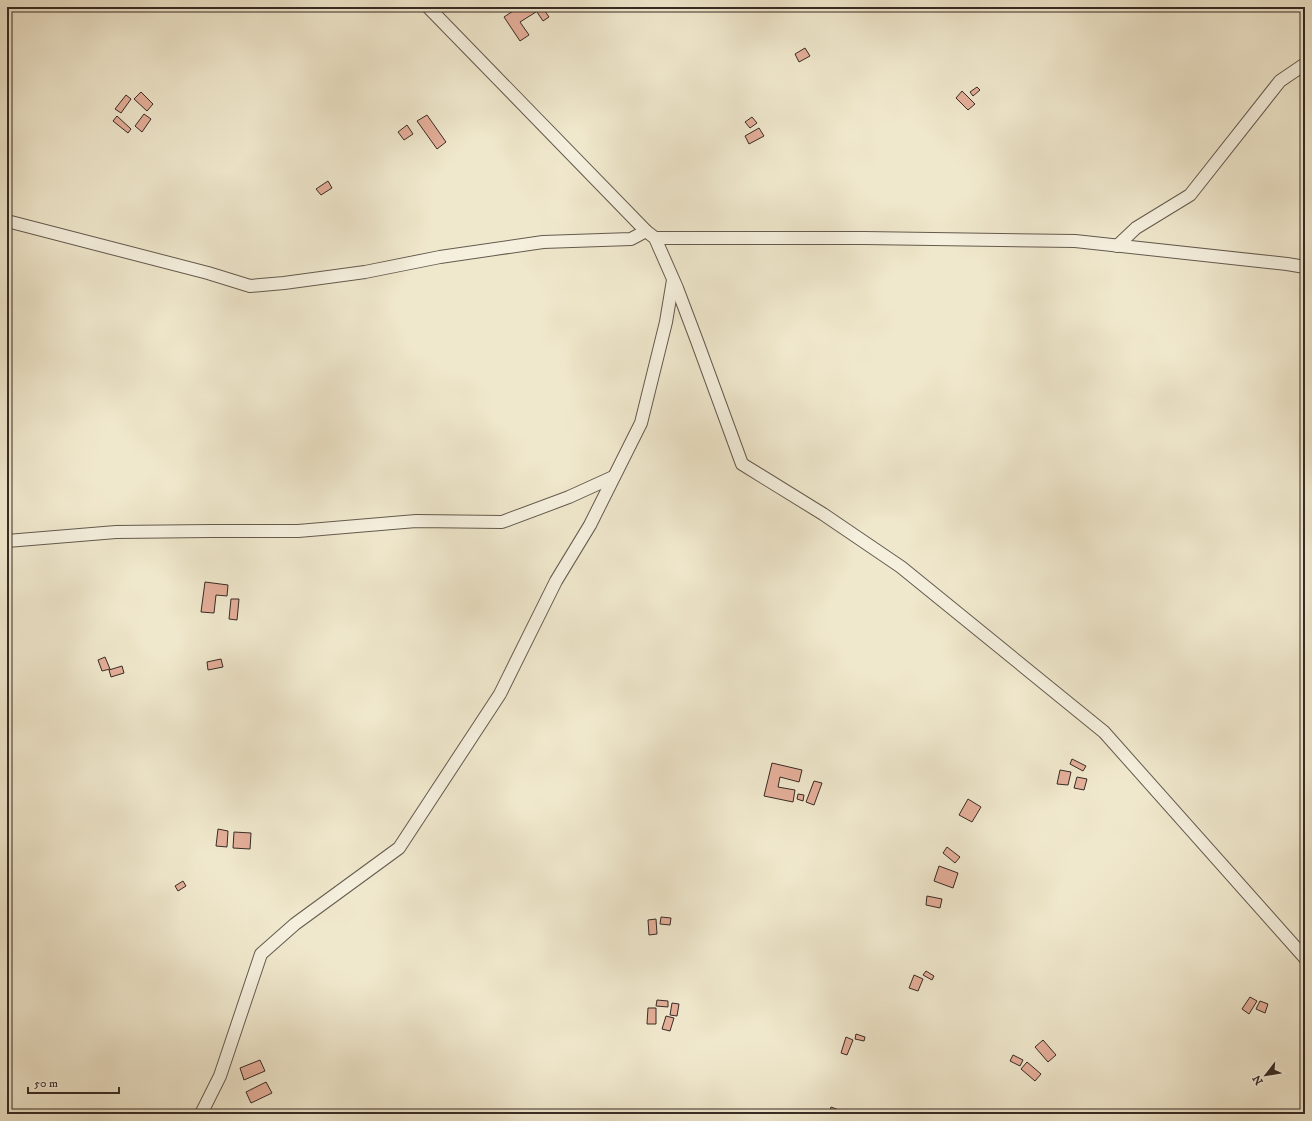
<svg xmlns="http://www.w3.org/2000/svg" width="1312" height="1121" font-family="'IM FELL DW Pica',serif">
<style>
.building{fill:#e5af9a;stroke:#362a24}
.lines{fill:none;stroke-linecap:round;stroke-linejoin:round}
.minor-casing{stroke:#645a4e;stroke-width:14}
.minor{stroke:#f5f0de;stroke-width:12}
</style>
<rect width="100%" height="100%" fill="#f0e8cd"/>
<filter id="stains"><feTurbulence type="fractalNoise" baseFrequency=".005" numOctaves="4"/><feColorMatrix values="0 0 0 0 .2 0 0 0 0 .09 0 0 0 0 .02 0 0 0 .5 -.17"/></filter>
<radialGradient id="worn" r=".72"><stop offset=".6" stop-color="#630" stop-opacity="0"/><stop offset="1" stop-color="#630" stop-opacity=".3"/></radialGradient>
<g class="building">
<polygon points="519,7 533,7 536,12 520,22 529,35 520,41 504,17"/>
<polygon points="543,8 549,17 543,21 537,12"/>
<polygon points="805,48 810,56 799,62 795,54"/>
<polygon points="977,87 980,90 973,96 970,92"/>
<polygon points="962,91 975,104 968,110 956,98"/>
<polygon points="141,92 153,104 147,111 134,99"/>
<polygon points="126,95 131,99 121,113 115,109"/>
<polygon points="144,114 151,119 142,132 135,126"/>
<polygon points="427,115 446,142 437,149 417,121"/>
<polygon points="117,116 131,129 128,133 113,121"/>
<polygon points="752,117 757,123 750,128 745,122"/>
<polygon points="407,125 413,134 404,140 398,132"/>
<polygon points="759,128 764,136 749,144 745,136"/>
<polygon points="328,181 332,188 321,195 316,189"/>
<polygon points="205,582 228,585 227,596 216,595 214,613 201,612"/>
<polygon points="7,586 10,586 11,598 7,598"/>
<polygon points="231,599 239,599 237,620 229,619"/>
<polygon points="105,657 110,669 102,671 98,660"/>
<polygon points="221,659 223,667 208,670 207,662"/>
<polygon points="122,666 124,673 111,677 109,670"/>
<polygon points="1072,759 1086,766 1083,771 1070,764"/>
<polygon points="772,763 802,770 799,782 780,777 778,787 795,790 793,802 764,796"/>
<polygon points="1060,770 1071,772 1068,785 1057,784"/>
<polygon points="1077,777 1087,779 1084,790 1074,788"/>
<polygon points="814,781 822,783 814,805 806,802"/>
<polygon points="798,794 804,795 803,801 797,799"/>
<polygon points="968,799 981,807 972,822 959,815"/>
<polygon points="218,829 228,831 227,847 216,846"/>
<polygon points="234,832 251,833 250,849 233,848"/>
<polygon points="947,847 960,857 955,863 943,853"/>
<polygon points="939,866 958,873 953,888 934,881"/>
<polygon points="183,881 186,886 178,891 175,886"/>
<polygon points="927,896 942,899 940,908 926,905"/>
<polygon points="661,917 671,918 670,925 660,924"/>
<polygon points="656,919 657,934 649,935 648,920"/>
<polygon points="926,971 934,976 932,980 923,975"/>
<polygon points="914,975 923,979 918,991 909,988"/>
<polygon points="1250,997 1257,1001 1249,1014 1242,1009"/>
<polygon points="657,1000 668,1001 668,1007 656,1006"/>
<polygon points="1260,1001 1268,1004 1265,1013 1256,1009"/>
<polygon points="672,1003 679,1004 677,1016 670,1015"/>
<polygon points="648,1008 656,1008 656,1024 647,1024"/>
<polygon points="666,1016 674,1018 670,1031 662,1029"/>
<polygon points="856,1034 865,1037 864,1041 855,1039"/>
<polygon points="846,1037 853,1040 847,1055 841,1053"/>
<polygon points="1043,1040 1056,1055 1048,1062 1035,1047"/>
<polygon points="1013,1055 1023,1060 1020,1066 1010,1061"/>
<polygon points="260,1060 265,1071 244,1080 240,1068"/>
<polygon points="1027,1062 1041,1074 1035,1081 1021,1069"/>
<polygon points="266,1082 272,1093 251,1103 246,1092"/>
<polygon points="831,1107 839,1110 837,1114 829,1114"/>
</g>
<g class="lines">
<g class="minor-casing">
<g id="minor">
<polyline points="428,7 646,231 655,238 864,238 1075,241 1287,264 1305,267"/>
<polyline points="7,221 208,273 250,286 284,283 365,272 440,257 543,242 631,239 646,231"/>
<polyline points="655,238 677,288 697,341 742,464 823,514 901,567 1104,732 1305,958"/>
<polyline points="1117,246 1136,228 1190,195 1280,81 1305,64"/>
<polyline points="7,541 116,532 211,531 298,531 416,521 502,522 569,497 613,477"/>
<polyline points="201,1114 220,1076 261,954 295,924 399,848 500,694 556,581 590,525 641,423 666,322 673,280"/>
</g>
</g>
<use href="#minor" class="minor"/>
</g>
<rect width="1312" height="1121" fill="none" stroke="#f0e8cd" stroke-width="24"/>
<rect x="8" y="8" width="1296" height="1105" fill="none" stroke="#362a24" stroke-width="2"/>
<rect x="12" y="12" width="1288" height="1097" fill="none" stroke="#362a24"/>
<g transform="translate(1266 1075) rotate(239)" stroke="#f5f0de" stroke-width="3" paint-order="stroke">
<path d="M0-3L7 15L0 10L-7 15Z" fill="#362a24"/>
<text y="-6" font-size="11" font-weight="bold" text-anchor="middle" fill="#362a24">N</text>
</g>
<path d="M28 1087v6h91v-6" fill="none" stroke="#362a24" stroke-width="2"/>
<text x="34" y="1087" font-size="12" fill="#362a24" stroke="#f5f0de" stroke-width="3" paint-order="stroke">50 m</text>
<rect width="100%" height="100%" filter="url(#stains)"/>
<rect width="100%" height="100%" fill="url(#worn)"/>
</svg>
